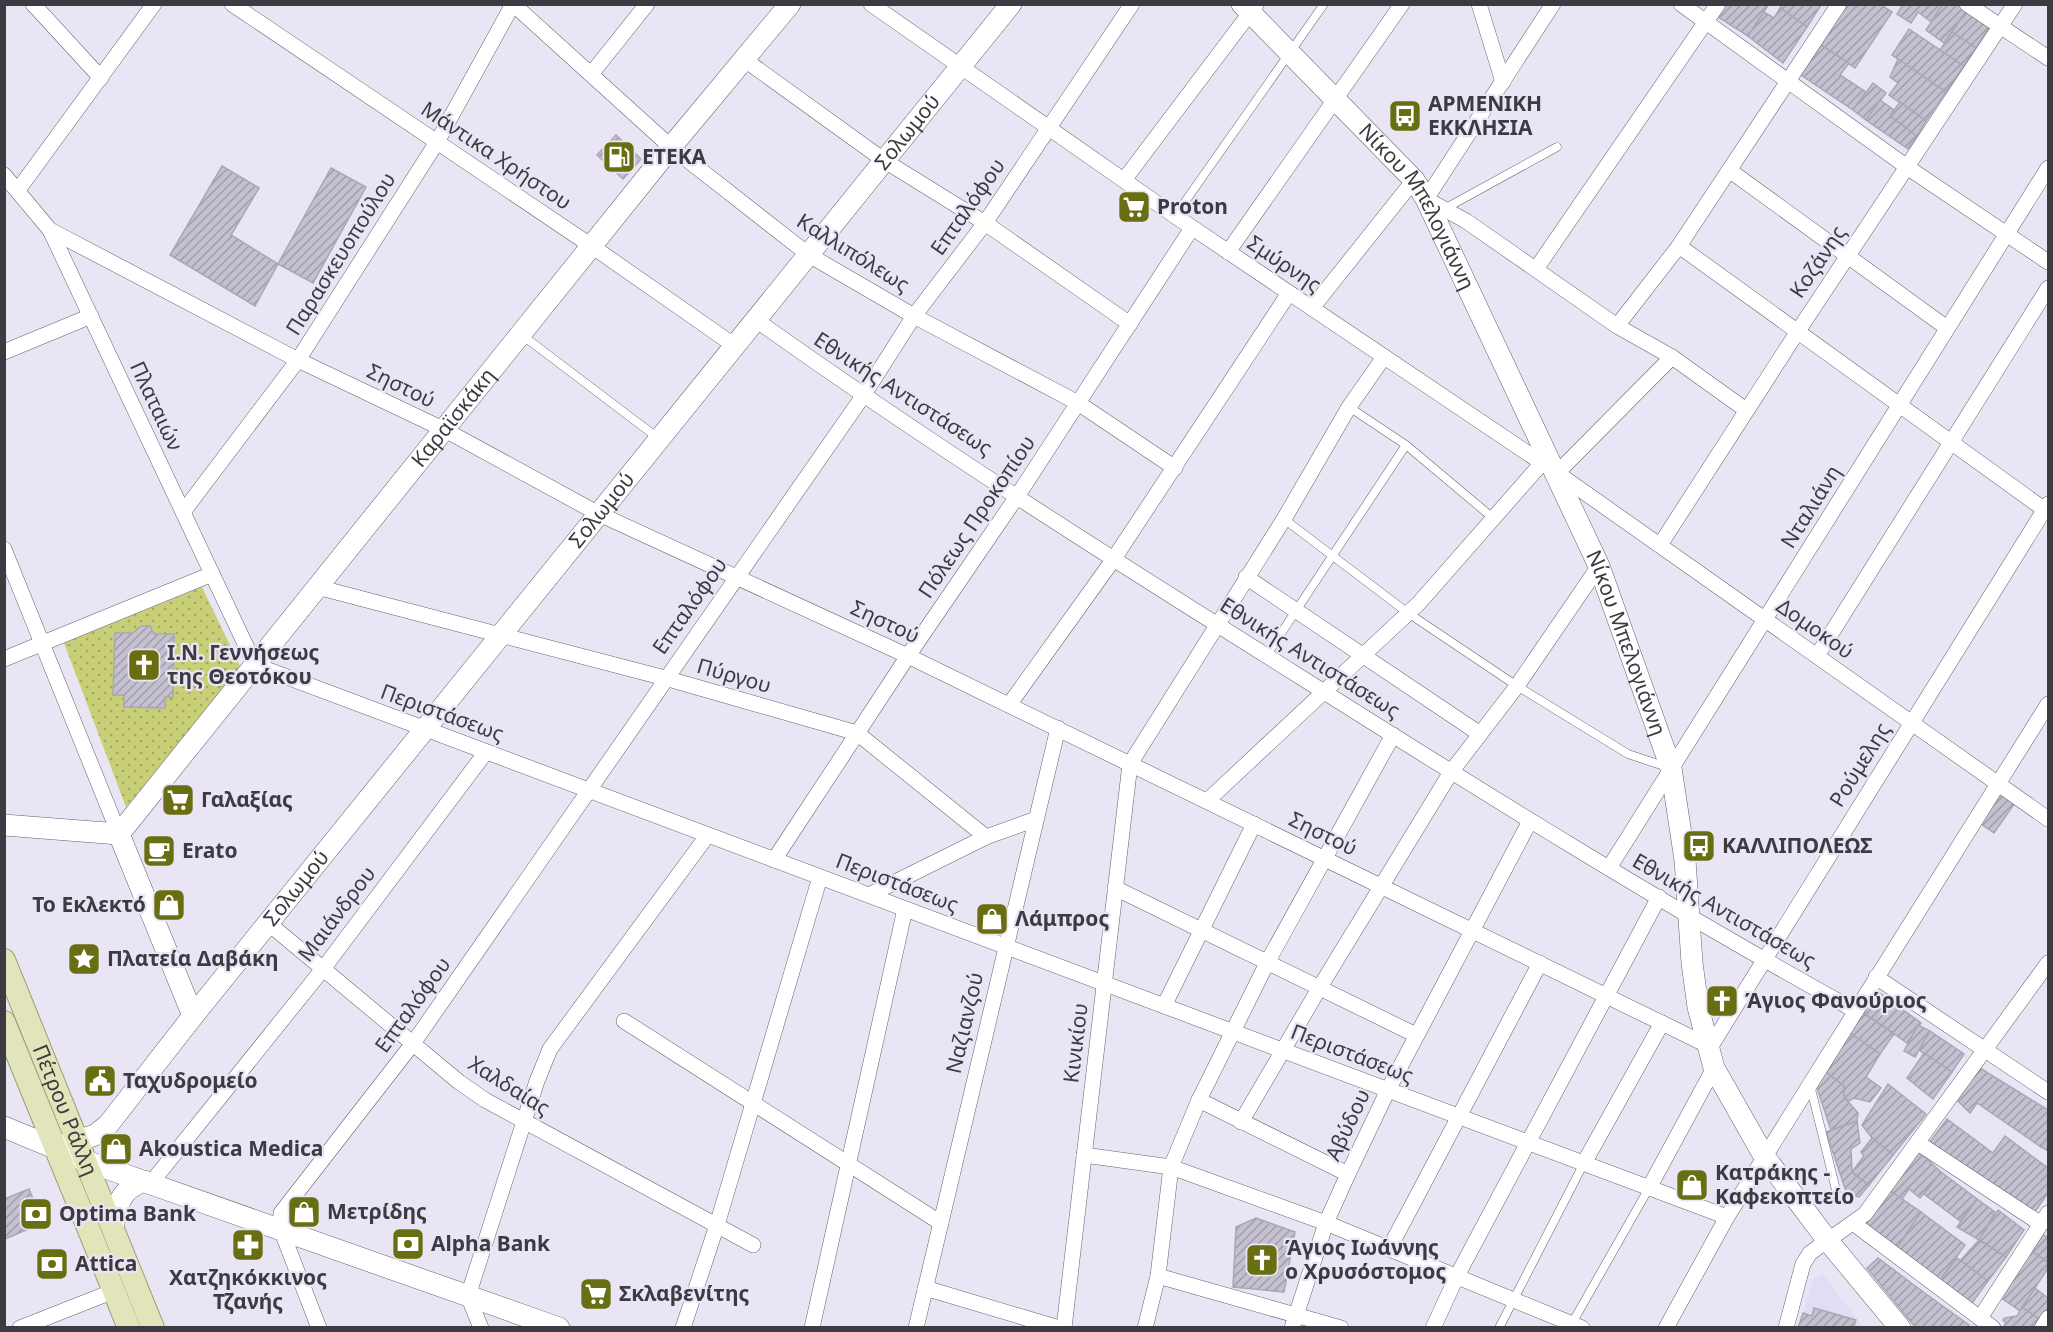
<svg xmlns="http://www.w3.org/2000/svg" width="2053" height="1332" font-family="'Noto Sans',sans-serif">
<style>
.built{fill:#e2dcf4}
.park{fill:url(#park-dots)}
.building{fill:url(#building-hatch);stroke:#aaa6b6;stroke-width:1.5}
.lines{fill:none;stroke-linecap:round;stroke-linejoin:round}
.lane-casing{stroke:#656270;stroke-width:9}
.street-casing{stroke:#656270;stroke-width:16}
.secondary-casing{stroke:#656270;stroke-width:22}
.primary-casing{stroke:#9b9e72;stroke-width:24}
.lane{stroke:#fff;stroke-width:8}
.street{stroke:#fff;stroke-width:15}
.secondary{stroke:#fff;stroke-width:21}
.primary{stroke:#e2e5ba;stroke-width:22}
.labels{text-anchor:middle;stroke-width:4.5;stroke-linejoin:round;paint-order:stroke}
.poi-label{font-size:21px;font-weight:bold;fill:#3d3b42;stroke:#e9e5f5;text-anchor:start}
.street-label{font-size:21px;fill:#3d3b42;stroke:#e9e5f5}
</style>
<defs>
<pattern id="park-dots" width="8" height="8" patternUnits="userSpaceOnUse" patternTransform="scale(1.5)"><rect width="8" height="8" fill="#c8cf76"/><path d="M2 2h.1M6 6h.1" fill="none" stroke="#a4a962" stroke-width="1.8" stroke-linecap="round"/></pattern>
<pattern id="building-hatch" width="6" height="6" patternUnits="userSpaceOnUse" patternTransform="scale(1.5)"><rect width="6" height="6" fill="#c4c0d0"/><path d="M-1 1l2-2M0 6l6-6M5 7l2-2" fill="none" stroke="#a09daa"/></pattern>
</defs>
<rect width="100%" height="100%" fill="#e9e5f5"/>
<polygon class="built" points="1822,1273 1863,1327 1798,1328 1813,1279"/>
<polygon class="park" points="202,587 241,668 126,807 64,643"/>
<g class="building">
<polygon points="1726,4 1769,4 1748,36 1718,17"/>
<polygon points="1783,4 1821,4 1821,5 1807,27 1780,8"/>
<polygon points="1847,4 1880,4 1892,12 1855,68 1821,45"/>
<polygon points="1903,4 1943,4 1931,22 1918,12 1911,23 1897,14"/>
<polygon points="1943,4 1957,4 1966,11 1944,43 1926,30"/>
<polygon points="1780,8 1807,27 1783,63 1748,36 1764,12 1774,18"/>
<polygon points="1966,11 1990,27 1976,48 1952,32"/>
<polygon points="1909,29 1964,66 1946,92 1892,55"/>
<polygon points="1952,32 1976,48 1964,66 1940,50"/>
<polygon points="1821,45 1849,63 1840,75 1866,92 1853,110 1801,75"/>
<polygon points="1898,59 1946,92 1926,121 1889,95 1898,83 1890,77"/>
<polygon points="1873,83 1886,93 1866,120 1853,110"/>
<polygon points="1880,100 1894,110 1890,116 1917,136 1908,149 1866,120"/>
<polygon points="1900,102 1926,121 1917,136 1890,116"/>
<polygon points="616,135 641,159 623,179 597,155"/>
<polygon points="222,166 259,188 231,235 278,264 255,306 170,255"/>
<polygon points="331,168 366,187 313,283 278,264"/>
<polygon points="141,626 150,626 154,634 174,634 173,697 165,697 165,708 124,707 124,695 113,695 115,633 133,633"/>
<polygon points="2000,788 2017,800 1994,833 1977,821"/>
<polygon points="1873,988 1921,1023 1907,1043 1860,1010"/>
<polygon points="1862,1012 1894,1034 1880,1054 1850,1033"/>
<polygon points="1918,1025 1930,1031 1915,1057 1904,1051"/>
<polygon points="1930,1031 1964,1054 1952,1072 1919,1050"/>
<polygon points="1850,1033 1880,1054 1866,1077 1881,1088 1870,1102 1854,1098 1849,1101 1844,1097 1844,1086 1826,1072"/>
<polygon points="1924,1053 1952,1072 1933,1099 1907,1078"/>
<polygon points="1975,1065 2048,1110 2048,1136 2041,1147 1977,1103 1970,1113 1953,1096"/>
<polygon points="1826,1072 1844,1086 1844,1097 1858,1113 1857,1121 1831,1130 1816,1085"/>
<polygon points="1888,1084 1926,1114 1893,1155 1872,1138 1862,1125"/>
<polygon points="1947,1119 1993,1153 2005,1136 2048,1168 2048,1193 2032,1216 1929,1143"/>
<polygon points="1857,1121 1860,1143 1851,1149 1852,1172 1869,1185 1859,1197 1847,1194 1826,1132"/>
<polygon points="2048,1136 2048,1151 2041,1147"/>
<polygon points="1872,1138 1893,1155 1869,1185 1852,1172 1864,1156 1861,1152"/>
<polygon points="1916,1149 1941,1172 1920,1198 1909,1189 1902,1199 1889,1190"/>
<polygon points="1941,1172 1977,1199 1960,1221 1924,1194"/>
<polygon points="29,1189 43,1223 5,1239 4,1199"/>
<polygon points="1889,1190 1921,1212 1894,1253 1861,1232"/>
<polygon points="1977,1199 1995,1212 1979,1240 1957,1227"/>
<polygon points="1998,1210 2024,1230 2006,1257 1979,1240"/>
<polygon points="1921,1212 1965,1245 1938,1283 1895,1251"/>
<polygon points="1256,1218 1295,1232 1284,1292 1233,1287 1236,1227"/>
<polygon points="2041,1233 2048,1238 2048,1262 2031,1251"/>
<polygon points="1979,1240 2006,1257 1988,1281 1960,1261"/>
<polygon points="2031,1251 2048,1262 2048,1268 2020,1311 2000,1297"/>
<polygon points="62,1253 67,1265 43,1276 38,1264"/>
<polygon points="1878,1258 1922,1291 1902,1311 1867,1268"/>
<polygon points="1957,1258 1988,1281 1970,1306 1938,1283"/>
<polygon points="2035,1288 2048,1298 2048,1307 2040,1320 2022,1307"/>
<polygon points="1922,1291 1969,1325 1968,1328 1916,1328 1902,1311"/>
<polygon points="2022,1307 2040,1320 2034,1328 2003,1328 2006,1323 2003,1320 2005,1318 2017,1316"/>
<polygon points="1814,1308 1856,1320 1853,1328 1798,1328 1803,1313 1812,1316"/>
</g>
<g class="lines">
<g class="lane-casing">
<g id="lane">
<polyline points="1446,208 1557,147"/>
<polyline points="1175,216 1324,4"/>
<polyline points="522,335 658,438"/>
<polyline points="1349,407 1406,445 1493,518"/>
<polyline points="1284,519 1408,613 1517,686 1628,754 1667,767"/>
<polyline points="1266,656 1406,445"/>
<polyline points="1810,1085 1838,1198"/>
<polyline points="1571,1325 1649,1188"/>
<polyline points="1499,1328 1584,1163"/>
</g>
</g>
<g class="street-casing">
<g id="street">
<polyline points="33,4 101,78"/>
<polyline points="232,4 593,247 735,346"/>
<polyline points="513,4 671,147 809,255 914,316 1078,403 1175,468"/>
<polyline points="871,4 1175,216 1557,473 2048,819"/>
<polyline points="1479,4 1503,82"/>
<polyline points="1553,4 1426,199 1466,221 1617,326 1672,357 1746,410"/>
<polyline points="1681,4 1907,167 2048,262"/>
<polyline points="1967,4 2048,58"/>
<polyline points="745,60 885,161 985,223 1130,324"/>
<polyline points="592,73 647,4"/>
<polyline points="1729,170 1947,328"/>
<polyline points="4,175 50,230 255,665 1727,1217"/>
<polyline points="1124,180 1256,5"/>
<polyline points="18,190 154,4"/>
<polyline points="50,230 298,360 445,430 599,514 908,656 1707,1045"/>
<polyline points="1679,246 2045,510"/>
<polyline points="1228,252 1402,4"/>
<polyline points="1536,269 1718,4"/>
<polyline points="1312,308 1414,180"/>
<path d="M756,320c177,126 361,242 546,358 182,115 365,229 554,333"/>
<polyline points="1617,326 1679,246 1839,4"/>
<polyline points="4,352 91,316"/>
<polyline points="1557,473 1672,357"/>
<polyline points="183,512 298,360 437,142 513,4"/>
<polyline points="1660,545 1798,331 2015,4"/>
<polyline points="4,549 119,834"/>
<polyline points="1246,577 1480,734"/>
<polyline points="317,587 665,678 857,733 986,837"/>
<polyline points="1817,656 2048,288"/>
<polyline points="4,659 212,574"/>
<polyline points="1009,705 1113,560 1289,293"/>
<polyline points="1207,801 1419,603 1542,463"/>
<polyline points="774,860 908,656 1018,495 1192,228"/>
<polyline points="1609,868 2048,168"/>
<polyline points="1115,888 1416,1035"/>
<polyline points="869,895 986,837 1036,819"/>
<polyline points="268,923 459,1082 485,1100 753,1245"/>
<polyline points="1876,977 2048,1092"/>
<polyline points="1164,1006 1254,824"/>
<polyline points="624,1021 941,1223"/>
<polyline points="1709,1049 2048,504"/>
<polyline points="1199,1100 1348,1174"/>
<polyline points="1241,1122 1320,987 1451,772 1517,686 1599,566"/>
<polyline points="1918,1143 2041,1224"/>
<polyline points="1084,1155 1171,1167 1326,1223 1582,1328"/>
<polyline points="1584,1163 1662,1023"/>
<polyline points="151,1183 323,969 486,752"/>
<polyline points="1649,1188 1714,1068"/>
<polyline points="1853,1223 1993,1328"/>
<polyline points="1389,1249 1540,963"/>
<polyline points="1158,1276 1341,1328"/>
<polyline points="925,1288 1059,1328"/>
<polyline points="1980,1318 2048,1213"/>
<polyline points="20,1328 114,1291"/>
<polyline points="319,1328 280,1227 281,1213 414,1042 863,396 914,316 985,223 1132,4"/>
<polyline points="481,1328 468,1296 537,1081 550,1049 707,836"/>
<polyline points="683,1328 717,1225 820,877"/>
<polyline points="812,1328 905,909"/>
<polyline points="916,1328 1058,728"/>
<polyline points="1064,1328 1130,764 1284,519 1349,407 1384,357"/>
<polyline points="1145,1328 1158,1276 1171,1167 1199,1100 1268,961 1393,735"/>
<polyline points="1292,1328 1326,1223 1348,1174 1388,1090 1530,821"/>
<polyline points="1433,1328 1457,1276 1659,897"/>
<polyline points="1666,1328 1727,1217 2048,704"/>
<polyline points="1786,1328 1803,1264 1810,1253 1865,1214 2048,963"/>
<polyline points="2042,1328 2048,1318"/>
</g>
</g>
<g class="secondary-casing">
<g id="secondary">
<path id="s1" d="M1242,4l172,176 12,19 173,367 72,202 14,92 7,103 6,44 16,61 50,88 64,85 72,87"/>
<polyline points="4,825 119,834"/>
<path id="s2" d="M119,834l552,-687 119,-143"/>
<polyline points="119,834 193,1016"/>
<polyline points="4,1127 86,1161 559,1328"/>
<path id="s3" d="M62,1146l33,-11 13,-10 85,-109 818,-1012"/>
<path d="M113,1229c4,-24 7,-40 31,-48"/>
</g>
</g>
<g class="primary-casing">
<g id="primary">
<path id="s4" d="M4,960l149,368"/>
<polyline points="4,1022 129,1328"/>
</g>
</g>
<use href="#lane" class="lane"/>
<use href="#street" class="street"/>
<use href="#secondary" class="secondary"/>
<use href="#primary" class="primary"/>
</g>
<defs>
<g id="bus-square" transform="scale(1.725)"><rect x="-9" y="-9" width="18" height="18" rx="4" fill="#6a6e12" stroke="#e9e5f5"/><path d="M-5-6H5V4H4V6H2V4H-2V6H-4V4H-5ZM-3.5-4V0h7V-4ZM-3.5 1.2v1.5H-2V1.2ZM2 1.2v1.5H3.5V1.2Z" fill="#fff"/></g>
<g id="fuel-square" transform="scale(1.725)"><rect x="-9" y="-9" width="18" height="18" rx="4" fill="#6a6e12" stroke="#e9e5f5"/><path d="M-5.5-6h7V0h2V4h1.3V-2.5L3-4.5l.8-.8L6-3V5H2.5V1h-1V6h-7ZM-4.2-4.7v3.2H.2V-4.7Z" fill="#fff"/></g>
<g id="supermarket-square" transform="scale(1.725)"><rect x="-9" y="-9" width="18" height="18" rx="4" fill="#6a6e12" stroke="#e9e5f5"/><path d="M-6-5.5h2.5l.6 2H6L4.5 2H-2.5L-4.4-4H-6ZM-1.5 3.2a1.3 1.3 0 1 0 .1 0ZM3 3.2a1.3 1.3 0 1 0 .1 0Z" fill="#fff"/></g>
<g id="church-square" transform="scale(1.725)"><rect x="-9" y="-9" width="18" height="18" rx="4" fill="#6a6e12" stroke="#e9e5f5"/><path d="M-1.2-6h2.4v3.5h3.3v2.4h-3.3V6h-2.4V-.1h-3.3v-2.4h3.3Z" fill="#fff"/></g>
<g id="cafe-square" transform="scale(1.725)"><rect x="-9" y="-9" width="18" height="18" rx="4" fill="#6a6e12" stroke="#e9e5f5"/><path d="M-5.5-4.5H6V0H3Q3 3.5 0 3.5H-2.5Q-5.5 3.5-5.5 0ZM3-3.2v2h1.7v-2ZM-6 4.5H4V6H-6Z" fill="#fff"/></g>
<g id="shop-square" transform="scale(1.725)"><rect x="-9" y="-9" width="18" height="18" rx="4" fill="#6a6e12" stroke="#e9e5f5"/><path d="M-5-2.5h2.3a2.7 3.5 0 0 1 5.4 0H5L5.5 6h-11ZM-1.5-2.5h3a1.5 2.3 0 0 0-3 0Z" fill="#fff"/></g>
<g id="sight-square" transform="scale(1.725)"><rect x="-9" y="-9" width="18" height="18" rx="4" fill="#6a6e12" stroke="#e9e5f5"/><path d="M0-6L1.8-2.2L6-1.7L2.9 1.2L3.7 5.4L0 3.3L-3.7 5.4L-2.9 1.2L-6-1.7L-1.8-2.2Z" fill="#fff"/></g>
<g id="civic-square" transform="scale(1.725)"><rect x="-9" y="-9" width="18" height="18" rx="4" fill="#6a6e12" stroke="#e9e5f5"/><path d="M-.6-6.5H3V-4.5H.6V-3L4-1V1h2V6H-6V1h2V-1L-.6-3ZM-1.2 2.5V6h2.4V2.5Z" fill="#fff"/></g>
<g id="bank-square" transform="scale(1.725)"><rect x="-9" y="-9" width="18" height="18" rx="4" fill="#6a6e12" stroke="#e9e5f5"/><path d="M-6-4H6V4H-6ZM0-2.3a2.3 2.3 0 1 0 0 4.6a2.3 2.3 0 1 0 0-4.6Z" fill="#fff"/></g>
<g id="pharmacy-square" transform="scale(1.725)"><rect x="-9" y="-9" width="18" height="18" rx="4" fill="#6a6e12" stroke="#e9e5f5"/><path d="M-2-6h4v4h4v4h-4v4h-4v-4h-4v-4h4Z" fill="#fff"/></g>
</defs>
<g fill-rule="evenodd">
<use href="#bus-square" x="1405" y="116"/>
<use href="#fuel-square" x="619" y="157"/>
<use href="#supermarket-square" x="1134" y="207"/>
<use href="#church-square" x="144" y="665"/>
<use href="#supermarket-square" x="178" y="800"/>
<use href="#bus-square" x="1699" y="846"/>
<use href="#cafe-square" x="159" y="851"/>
<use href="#shop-square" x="169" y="905"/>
<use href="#shop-square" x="992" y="919"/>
<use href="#sight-square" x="84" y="959"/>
<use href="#church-square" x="1722" y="1001"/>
<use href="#civic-square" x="100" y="1081"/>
<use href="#shop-square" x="116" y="1149"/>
<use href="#shop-square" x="1692" y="1185"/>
<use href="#shop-square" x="304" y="1212"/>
<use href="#bank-square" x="36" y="1214"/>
<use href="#bank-square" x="408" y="1244"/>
<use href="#pharmacy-square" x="248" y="1245"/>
<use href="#church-square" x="1262" y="1260"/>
<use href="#bank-square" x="52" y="1264"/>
<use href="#supermarket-square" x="596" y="1294"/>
</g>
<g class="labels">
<g class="poi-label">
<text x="1428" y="111">ΑΡΜΕΝΙΚΗ<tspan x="1428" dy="24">ΕΚΚΛΗΣΙΑ</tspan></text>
<text x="642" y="164">ΕΤΕΚΑ</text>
<text x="1157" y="214">Proton</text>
<text x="167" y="660">Ι.Ν. Γεννήσεως<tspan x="167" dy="24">της Θεοτόκου</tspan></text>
<text x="201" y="807">Γαλαξίας</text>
<text x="1722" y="853">ΚΑΛΛΙΠΟΛΕΩΣ</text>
<text x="182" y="858">Erato</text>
<text x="146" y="912" text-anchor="end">Το Εκλεκτό</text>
<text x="1015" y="926">Λάμπρος</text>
<text x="107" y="966">Πλατεία Δαβάκη</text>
<text x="1745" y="1008">Άγιος Φανούριος</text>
<text x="123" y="1088">Ταχυδρομείο</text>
<text x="139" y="1156">Akoustica Medica</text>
<text x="1715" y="1180">Κατράκης -<tspan x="1715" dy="24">Καφεκοπτείο</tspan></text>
<text x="327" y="1219">Μετρίδης</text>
<text x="59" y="1221">Optima Bank</text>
<text x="431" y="1251">Alpha Bank</text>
<text x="1285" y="1255">Άγιος Ιωάννης<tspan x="1285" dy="24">ο Χρυσόστομος</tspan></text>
<text x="75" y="1271">Attica</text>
<text x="248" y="1285" text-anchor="middle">Χατζηκόκκινος<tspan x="248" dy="24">Τζανής</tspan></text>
<text x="619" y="1301">Σκλαβενίτης</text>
</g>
<g class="street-label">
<text dy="7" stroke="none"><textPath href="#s3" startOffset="1326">Σολωμού</textPath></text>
<text transform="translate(496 156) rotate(34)" y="7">Μάντικα Χρήστου</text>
<text transform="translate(968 207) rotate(-55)" y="7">Επταλόφου</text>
<text dy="7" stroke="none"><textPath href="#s1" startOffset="270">Νίκου Μπελογιάννη</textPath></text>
<text transform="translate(853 253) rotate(32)" y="7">Καλλιπόλεως</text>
<text transform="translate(341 254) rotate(-58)" y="7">Παρασκευοπούλου</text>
<text transform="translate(1818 262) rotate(-56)" y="7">Κοζάνης</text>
<text transform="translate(1284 264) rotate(34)" y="7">Σμύρνης</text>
<text transform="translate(401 386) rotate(26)" y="7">Σηστού</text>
<text transform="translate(903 394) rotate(33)" y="7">Εθνικής Αντιστάσεως</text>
<text transform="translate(156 406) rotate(65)" y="7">Πλαταιών</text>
<text dy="7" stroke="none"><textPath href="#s2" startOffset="534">Καραϊσκάκη</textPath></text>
<text transform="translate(1811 507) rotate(-58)" y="7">Νταλιάνη</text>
<text dy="7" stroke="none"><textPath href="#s3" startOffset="840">Σολωμού</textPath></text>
<text transform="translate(977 517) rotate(-56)" y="7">Πόλεως Προκοπίου</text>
<text transform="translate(690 606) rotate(-55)" y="7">Επταλόφου</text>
<text transform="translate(885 622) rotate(25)" y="7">Σηστού</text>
<text transform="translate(1815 629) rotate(35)" y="7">Δομοκού</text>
<text dy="7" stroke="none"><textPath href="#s1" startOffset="756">Νίκου Μπελογιάννη</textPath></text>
<text transform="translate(1310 658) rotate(32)" y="7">Εθνικής Αντιστάσεως</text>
<text transform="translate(734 676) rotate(16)" y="7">Πύργου</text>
<text transform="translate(442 713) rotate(20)" y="7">Περιστάσεως</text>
<text transform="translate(1860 765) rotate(-58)" y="7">Ρούμελης</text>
<text transform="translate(1323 834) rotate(26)" y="7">Σηστού</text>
<text transform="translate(897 883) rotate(21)" y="7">Περιστάσεως</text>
<text dy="7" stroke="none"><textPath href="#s3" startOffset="354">Σολωμού</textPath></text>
<text transform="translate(1724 911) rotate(30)" y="7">Εθνικής Αντιστάσεως</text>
<text transform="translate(337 914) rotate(-53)" y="7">Μαιάνδρου</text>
<text transform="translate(413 1005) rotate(-54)" y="7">Επταλόφου</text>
<text transform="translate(965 1023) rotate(-77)" y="7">Ναζιανζού</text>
<text transform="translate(1076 1043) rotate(-83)" y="7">Κινικίου</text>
<text transform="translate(1352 1054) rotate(21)" y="7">Περιστάσεως</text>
<text transform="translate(509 1086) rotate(32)" y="7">Χαλδαίας</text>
<text dy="7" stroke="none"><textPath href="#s4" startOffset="162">Πέτρου Ράλλη</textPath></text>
<text transform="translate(1348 1125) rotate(-65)" y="7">Αβύδου</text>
</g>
</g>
<rect width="2053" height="1332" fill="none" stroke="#3d3b42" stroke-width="12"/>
</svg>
